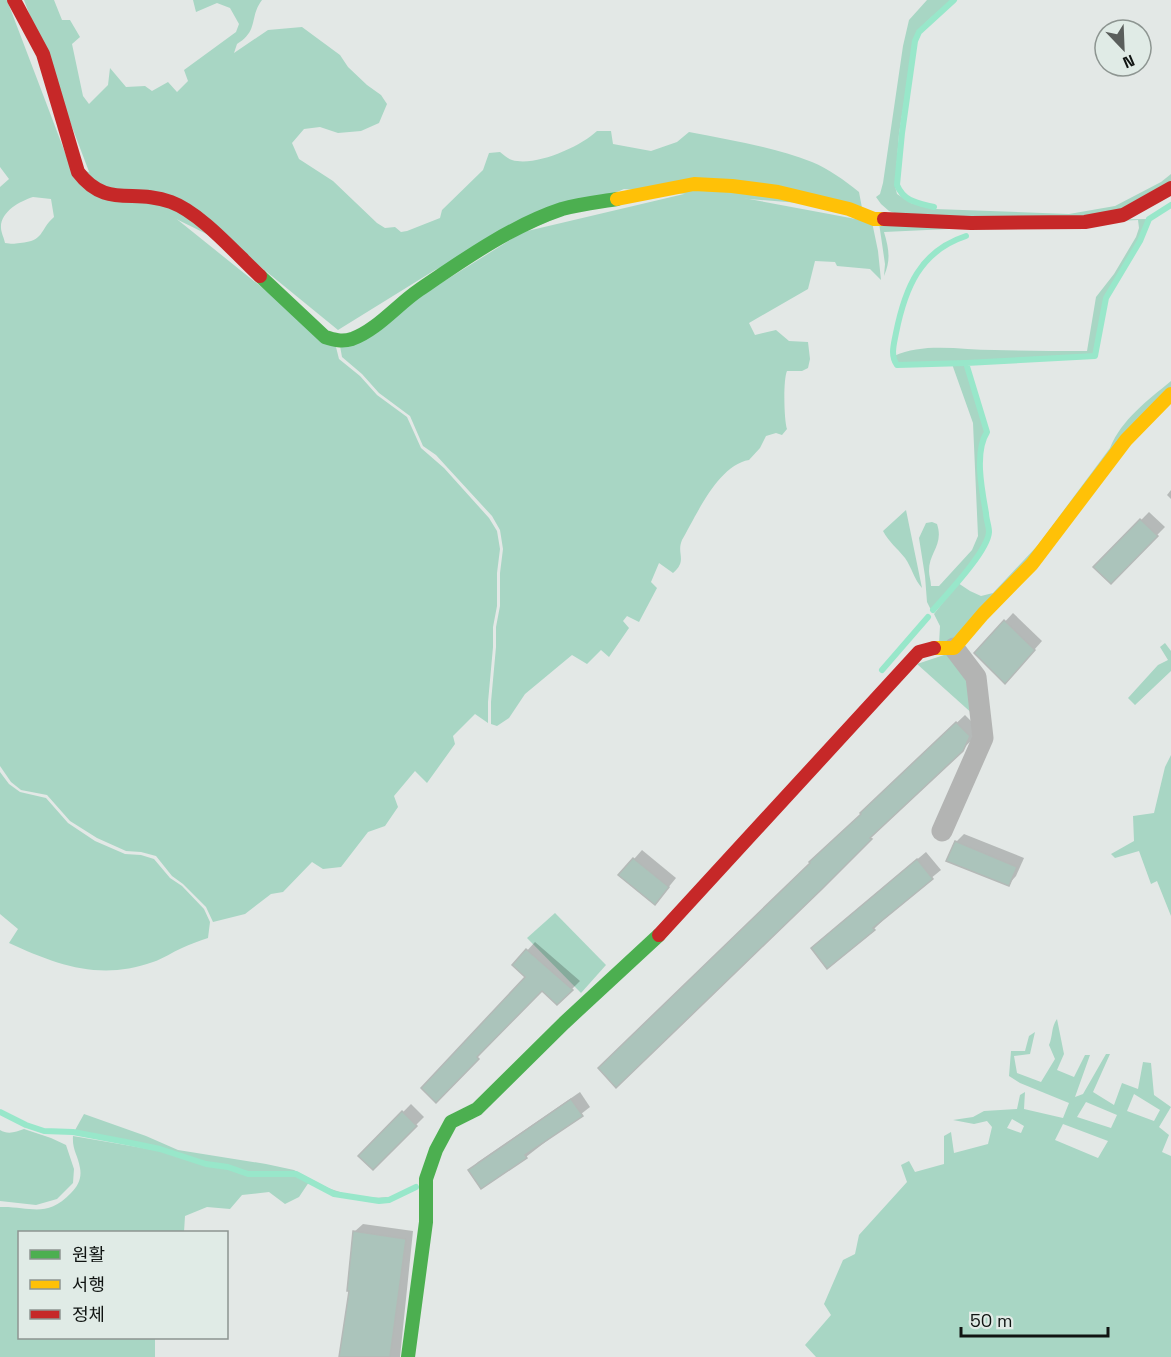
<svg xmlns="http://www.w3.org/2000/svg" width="1171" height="1357" font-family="'Space Grotesk','Noto Sans KR',sans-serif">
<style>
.green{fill:#a8d6c4;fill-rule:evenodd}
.shadow{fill:#0003}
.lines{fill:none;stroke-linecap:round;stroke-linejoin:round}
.stream{stroke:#98e7ca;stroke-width:6}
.building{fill:#abc4bb;stroke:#b4b9b7;stroke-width:1.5}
.street{stroke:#b3b4b3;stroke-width:21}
.fast{stroke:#4caf50;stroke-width:14}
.slow{stroke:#ffc107;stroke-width:14}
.jam{stroke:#c62828;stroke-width:14}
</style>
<rect width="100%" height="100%" fill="#e3e8e6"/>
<g class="green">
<path d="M0,0h7l62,163 89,41 178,143 3,12 21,17 17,19 30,22 14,31 23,20 45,50 8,13 3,18 -3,24v33l-4,21v20l-5,55v21l-13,-9 -22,22 2,8 -28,39 -12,-12 -21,25 4,11 -13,19 -17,6 -27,35 -18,2 -11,-7 -29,30 -12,2 -26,20 -32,8 -7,-15 -23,-23 -11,-8 -16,-20 -15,-4 -15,-1 -29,-13 -27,-17 -23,-26 -26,-5 -10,-8 -11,-16v-579l9,-8 -9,-12zM33,197l18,2 3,18c-15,13 -9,24 -34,26 -6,1 -9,1 -15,0 -1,-5 -4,-11 -4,-15 -1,-16 19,-27 32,-31z"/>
<path d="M24,0h30l8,20h8l10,17 -8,7 11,52 6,8 19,-19 2,-17 16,19 19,-1 7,5 16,-9 9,10 11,-11 -4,-11 52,-38 3,-8 -9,-16 -13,-5 -21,9 -3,-12h69c-13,17 -3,31 -25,44l-3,9 34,-23 34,-3 38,28 8,12 19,18 14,10 6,9 -8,19 -18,8 -23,2 -18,-6 -16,2 -12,14 7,16 34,22 44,42 8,5 10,-1 6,5 6,-1 33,-13 2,-8 41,-40 6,-17 11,-1c4,3 8,7 12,8 23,7 68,-13 85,-29h14l2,13 38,7 26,-9 12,-10c41,8 84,15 123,30 17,7 32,18 47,30l3,16 -238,-19 -189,81 -97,60 -97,-79 -150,-74z"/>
<path d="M927,0h25c-13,11 -31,23 -38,39l-15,95 -4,52 2,8 14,9 24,6 134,5 46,-8 46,-24 10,-8v10l-16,11 -33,17 -40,7h-112l-70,-4 -11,-4 -8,-7 -5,-7 4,-3 3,-11 20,-137 6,-26z"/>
<path d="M701,190l171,32 6,29 3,29 -11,-11 -33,-3 -2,-4 -20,-1 -7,28 -59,34 6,12 21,-5 13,11 19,1 2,17 -2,9 -6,3h-15c-4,9 -3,49 0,58l-5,6 -6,-2 -10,3 -6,12 -11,12c-31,5 -53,56 -67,80 -6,14 6,20 -9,33l-14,-10 -8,19 6,6 -18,34 -12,-6 -4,5 6,7 -20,29 -8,-7 -14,14 -15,-9 -47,39 -16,24 -12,8 -6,-2v-22l5,-55v-20l4,-21v-33l3,-24 -3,-19 -8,-14 -46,-50 -10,-11 -13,-9 -13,-30 -31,-23 -17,-19 -20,-17 -2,-11 183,-114z"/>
<path d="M1147,219l-9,23 -34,57 -10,57 -128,6 -68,1 -4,-7c30,-14 68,-6 100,-6 31,1 62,1 93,1l9,-54 18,-23 22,-37 3,-9 -1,-8 -254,12c5,17 7,28 0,44l1,-12 -6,-41z"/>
<path d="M952,364h13l21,68c-13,19 -5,59 -2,81 1,6 4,13 4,19 -1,19 -43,62 -57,78l-4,-8 -2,-26 -6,-38 7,-15 6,-1 5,2c7,21 -8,28 -8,47 0,5 2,10 2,15h8l33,-36 6,-14 -5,-113z"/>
<path d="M1171,381v9l-51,53 -91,120 -50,51 -26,32 -14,-2 1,-18 -6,-12 24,-31 12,8 11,5 12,-3 45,-48 72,-97c12,-29 37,-47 61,-67z"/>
<path d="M906,510l16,78c-8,-9 -10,-20 -17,-30 -8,-10 -16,-16 -22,-27z"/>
<polygon points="1165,643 1171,651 1171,671 1135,705 1128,698 1158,665 1168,660 1160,647"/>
<polygon points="947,654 965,669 975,716 917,664"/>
<polygon points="1171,755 1171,916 1157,881 1151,884 1139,851 1115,858 1111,854 1134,841 1133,816 1154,813 1165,767"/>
<path d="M0,772l9,12 11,8 26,6 22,25 27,18 30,13 16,1 13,4 16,19 12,8 22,23 6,13 -2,16c-9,3 -18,6 -26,10 -10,4 -19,11 -29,14 -53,19 -96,3 -144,-19l9,-14 -18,-15z"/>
<polygon points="555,913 606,965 581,993 527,938"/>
<path d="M1057,1019l7,35 -7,16 17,7 11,-22h5l-15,42 8,-3 23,-40h4l-17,38 21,13 8,-22 16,6 5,-27 8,1 3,32 17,12 -12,20 10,8 -7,17 9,4v201h-355l-11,-12 26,-30 -7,-11 19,-44 12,-6 4,-19 48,-53 -6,-17 8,-4 6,11 29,-8v-28l7,-4 3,21 34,-9 4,-17 -5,-6 -13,3 -21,-4 20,-3 11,-6 33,-2 3,-14 5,-3 -1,17 39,9 6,-15 -49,-20 -11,-7 2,-25h14l4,-15 6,-4 -5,22 -16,2 3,17 24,9 14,-23 -6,-14c4,-9 2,-18 8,-26zM1134,1094l26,16 -6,11 -27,-10zM1086,1102l31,13 -6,13 -34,-11zM1012,1119l12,7 -3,7 -14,-5zM1063,1124l45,17 -10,17 -43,-18z"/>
<polygon points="84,1114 146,1136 178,1150 266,1164 294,1170 328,1188 346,1194 374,1198 388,1197 387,1199 334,1193 295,1173 248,1173 228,1166 206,1163 159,1148 74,1132"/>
<path d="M24,1129l27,9 15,7 8,24 -1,14 -16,16 -21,6 -36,-4v-71c8,5 16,2 24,-1z"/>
<path d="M73,1136l87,15 46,15 22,2 21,7 47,1 13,6 -10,15 -14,7 -16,-12 -27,3 -12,14 -23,-2 -22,9 -1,16h-164v106h135v19h-155v-150c30,-1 46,12 71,-14 7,-7 11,-15 9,-25 -2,-13 -8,-18 -7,-32z"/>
</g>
<g class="shadow">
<polygon points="1171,490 1171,499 1167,495"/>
<polygon points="1149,512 1165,527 1111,582 1095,567"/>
<polygon points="1013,613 1042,641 1013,674 976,653"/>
<polygon points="965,715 977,727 971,741 878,829 821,887 863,813 870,805"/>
<polygon points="964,834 1024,858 1016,876 1008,885 956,842"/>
<polygon points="642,850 676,878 663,894 620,875"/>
<polygon points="926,852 941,870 881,919 882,921 874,929 821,940"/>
<polygon points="535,942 580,981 572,989 542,989 436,1101 527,977 514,965"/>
<polygon points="580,1092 590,1107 526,1157 470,1170 478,1162"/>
<polygon points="411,1104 424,1117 373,1168 360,1156"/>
<polygon points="363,1224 413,1231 400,1357 341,1357 350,1290 354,1232"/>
</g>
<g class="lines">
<g class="stream">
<path d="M934,207c-16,-4 -30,-5 -37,-22l5,-52 13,-92 4,-9 35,-32"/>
<path d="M966,363l-69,2c-7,-10 -3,-21 -1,-32 9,-45 24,-82 70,-97"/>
<path d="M933,610c14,-16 55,-59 56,-78 0,-6 -3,-13 -3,-19 -4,-22 -12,-61 1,-81l-21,-69 129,-7 11,-58 34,-57 9,-22 22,-14"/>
<polyline points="882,670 928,617"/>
<polyline points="0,1112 26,1125 44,1131 73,1132 126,1142 160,1149 206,1164 228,1167 248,1174 296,1174 334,1194 379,1201 389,1200 416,1187"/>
</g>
</g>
<g class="building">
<polygon points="1140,519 1158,536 1111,584 1093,567"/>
<polygon points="1004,620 1035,650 1005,684 974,653"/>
<polygon points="956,722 970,736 963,751 870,838 872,839 822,889 616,1088 598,1068 810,863 809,862 861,814 860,813"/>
<polygon points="955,841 1017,867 1009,886 946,861"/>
<polygon points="633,858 669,887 655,905 618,875"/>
<polygon points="917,859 933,879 873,928 875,930 827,969 811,948"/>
<polygon points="526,949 573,990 557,1005 542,991 477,1057 479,1059 436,1103 421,1088 525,977 512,965"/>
<polygon points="571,1099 583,1116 525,1155 527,1158 481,1189 468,1170"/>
<polygon points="402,1111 417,1126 373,1170 358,1156"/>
<polygon points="353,1231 406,1239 390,1357 339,1357 349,1291 347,1291"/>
</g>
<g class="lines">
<polyline class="street" points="942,831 983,738 976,677 954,648"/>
<g class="fast">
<path d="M260,276l65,61c9,3 17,5 27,2 25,-9 45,-34 67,-49 44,-30 92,-64 143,-81 18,-5 37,-7 55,-10"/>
<polyline points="408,1357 426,1222 426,1179 436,1150 451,1122 477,1109 564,1023 659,935"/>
</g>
<g class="slow">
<polyline points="617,199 694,184 732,186 778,192 849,209 874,219 884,219"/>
<polyline points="934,648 954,648 983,614 1032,564 1126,440 1171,394"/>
</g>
<g class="jam">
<path d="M14,0l29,54 35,118c28,37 55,16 93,30 30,11 65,52 89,74"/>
<polyline points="884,219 971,223 1085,222 1123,215 1171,188"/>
<polyline points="659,935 919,652 934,648"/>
</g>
</g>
<rect x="18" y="1231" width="210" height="108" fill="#e0ebe6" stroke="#8d9591" stroke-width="1.5"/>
<rect x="30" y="1250" width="30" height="9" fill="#4caf50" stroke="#8d9591" stroke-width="1.5"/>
<text x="72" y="1261" font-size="18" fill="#101412">원활</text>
<rect x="30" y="1280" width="30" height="9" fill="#ffc107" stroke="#8d9591" stroke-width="1.5"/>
<text x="72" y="1291" font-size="18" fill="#101412">서행</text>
<rect x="30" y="1310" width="30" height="9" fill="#c62828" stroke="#8d9591" stroke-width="1.5"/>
<text x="72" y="1321" font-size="18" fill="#101412">정체</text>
<g transform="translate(1123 48) rotate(157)"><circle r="28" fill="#e0ebe6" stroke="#8d9591" stroke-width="1.5"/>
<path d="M0-4.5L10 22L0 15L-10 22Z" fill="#5a5e5c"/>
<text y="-9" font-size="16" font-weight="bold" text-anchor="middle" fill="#101412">N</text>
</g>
<path d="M961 1327v9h147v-9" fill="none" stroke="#101412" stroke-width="3"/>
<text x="970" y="1327" font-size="18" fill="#101412" stroke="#e0ebe6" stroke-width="4.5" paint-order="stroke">50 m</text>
</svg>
